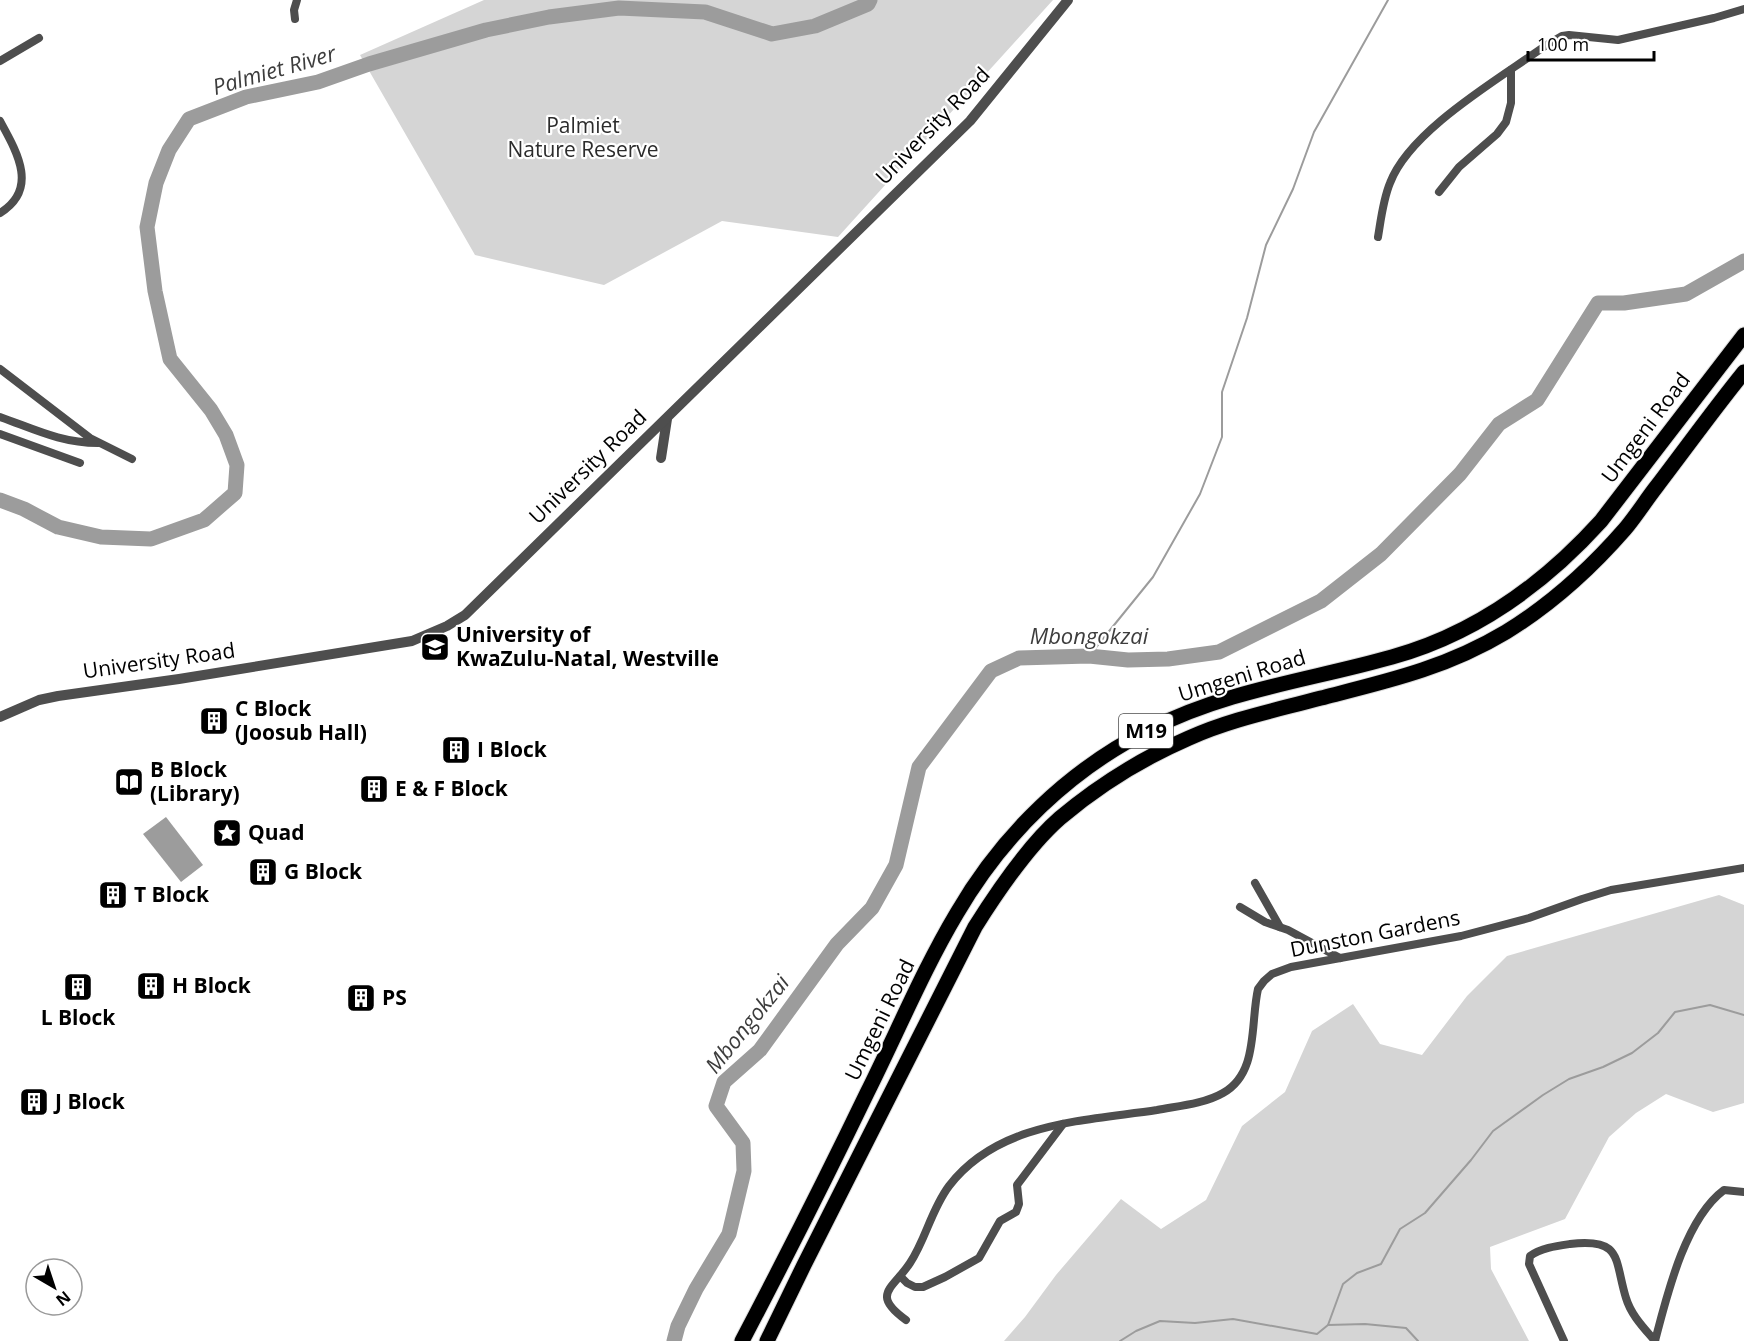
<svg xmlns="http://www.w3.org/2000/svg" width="1744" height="1341" font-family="'Open Sans',sans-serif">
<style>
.green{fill:#d5d5d5}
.water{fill:#9c9c9c}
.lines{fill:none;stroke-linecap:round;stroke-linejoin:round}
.stream{stroke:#9c9c9c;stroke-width:2}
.river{stroke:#9c9c9c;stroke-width:15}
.motorway-casing{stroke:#dbdbdb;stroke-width:17}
.minor{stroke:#4e4e4e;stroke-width:8}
.tertiary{stroke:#4e4e4e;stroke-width:10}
.motorway{stroke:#000;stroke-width:15}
.labels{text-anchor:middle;stroke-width:4.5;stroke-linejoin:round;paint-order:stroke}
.shield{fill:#fff;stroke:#4c4c4c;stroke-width:1.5}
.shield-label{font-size:20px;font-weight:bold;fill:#000}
.park-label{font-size:21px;fill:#2c2c2c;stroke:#fff}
.street-label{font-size:21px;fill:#000;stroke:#fff}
.poi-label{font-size:21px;font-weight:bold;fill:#000;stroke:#fff;text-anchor:start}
.water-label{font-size:22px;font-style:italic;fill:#3d3d3d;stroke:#fff}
</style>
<rect width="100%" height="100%" fill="#fff"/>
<g class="green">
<polygon points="484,0 1053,0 838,237 722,221 604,285 475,255 360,55"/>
<polygon points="1719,895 1744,905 1744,1103 1713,1112 1666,1094 1636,1113 1609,1137 1565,1219 1490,1247 1491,1269 1529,1341 1004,1341 1025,1317 1056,1275 1121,1199 1161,1229 1206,1200 1242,1126 1285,1092 1312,1031 1353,1004 1380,1044 1422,1055 1467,996 1507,956"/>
</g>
<polygon class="water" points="166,817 203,865 181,882 143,834"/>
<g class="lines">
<g class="stream">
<polyline points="1089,656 1153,577 1200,494 1222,437 1222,392 1247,318 1266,245 1293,189 1314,132 1388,0"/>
<polyline points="1328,1325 1365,1324 1406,1328 1418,1341"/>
<polyline points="1120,1341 1136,1331 1160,1321 1195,1323 1233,1319 1317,1334 1328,1325 1343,1284 1357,1273 1381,1264 1400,1229 1425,1213 1471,1160 1493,1131 1543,1095 1569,1079 1603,1067 1632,1053 1658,1033 1675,1012 1710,1005 1744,1015"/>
</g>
<g class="river">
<polyline points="0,500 24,509 58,527 101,537 151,539 204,520 235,493 237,465 226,435 211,410 170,359 155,291 147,227 156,183 169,150 189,119 246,97 318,82 369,64 486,30 549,17 619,8 705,12 772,34 815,26 868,4 870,0"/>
<polyline points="674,1341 678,1326 696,1289 729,1234 744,1171 743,1143 716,1106 724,1082 760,1050 837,944 872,908 896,865 919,767 991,671 1019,658 1089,656 1128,660 1168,659 1219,652 1321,601 1381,554 1460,474 1499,424 1537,400 1598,303 1624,303 1686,294 1744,261"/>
</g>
<g class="motorway-casing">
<g id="motorway">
<path d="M742,1341c43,-82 85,-165 125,-248 30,-60 56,-123 90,-180 46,-79 113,-144 194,-184 76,-39 160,-49 241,-72 83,-23 152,-73 209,-136l143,-186"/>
<path d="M767,1341l37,-76 171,-338c22,-35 54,-82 85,-109 38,-32 83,-60 129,-80 42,-19 88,-28 132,-40 67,-17 125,-30 185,-66 44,-27 85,-64 119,-103 11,-13 21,-29 32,-43 29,-38 57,-77 87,-114"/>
</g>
</g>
<g class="minor">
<polyline points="295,19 294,10 297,0"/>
<polyline points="0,61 39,38"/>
<path d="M0,121c17,31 39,68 0,92"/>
<polyline points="1439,192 1459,167 1497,134 1506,122 1511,103 1511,70"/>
<path d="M1378,237c3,-18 5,-37 12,-54 20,-53 109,-104 155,-137l17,-10 7,-1 49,5 96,-22 30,-9"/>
<polyline points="0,369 90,438 132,459"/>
<path d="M0,417c34,12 61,26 98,26"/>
<polyline points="0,434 80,463"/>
<polyline points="1255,883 1280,927"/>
<polyline points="1240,907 1265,922 1288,930 1340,958"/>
<polyline points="900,1276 907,1283 915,1287 923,1287 945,1277 979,1258 1000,1221 1016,1212 1019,1204 1017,1185 1063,1124"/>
<path d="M906,1320c-36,-26 -13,-31 4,-57 16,-24 21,-53 39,-77 49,-64 135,-65 208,-76 21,-4 47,-6 66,-17 36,-20 27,-69 35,-104l6,-8 8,-7 19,-7 170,-31 68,-18 53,-19 29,-9 133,-22"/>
<path d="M1564,1341l-35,-77 1,-8c11,-8 26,-10 40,-12 53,-6 44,15 56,54 5,17 18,30 29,43"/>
<path d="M1655,1341c12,-46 30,-122 69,-151l20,2"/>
</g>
<g class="tertiary">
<polyline points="661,458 667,419"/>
<polyline points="0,717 39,700 58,696 179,679 412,641 447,626 465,615 970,121 1068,0"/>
</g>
<use href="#motorway" class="motorway"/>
</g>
<defs>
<g id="university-square" transform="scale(1.5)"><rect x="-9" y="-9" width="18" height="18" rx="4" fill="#000" stroke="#fff"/><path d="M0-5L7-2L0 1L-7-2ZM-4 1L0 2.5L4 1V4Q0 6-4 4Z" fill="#fff"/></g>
<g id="building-square" transform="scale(1.5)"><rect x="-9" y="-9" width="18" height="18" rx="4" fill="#000" stroke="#fff"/><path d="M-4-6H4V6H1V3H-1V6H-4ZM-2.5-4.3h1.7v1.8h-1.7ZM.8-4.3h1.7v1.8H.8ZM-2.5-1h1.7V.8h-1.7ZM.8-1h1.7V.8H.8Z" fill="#fff"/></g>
<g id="library-square" transform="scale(1.5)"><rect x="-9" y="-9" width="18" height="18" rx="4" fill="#000" stroke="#fff"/><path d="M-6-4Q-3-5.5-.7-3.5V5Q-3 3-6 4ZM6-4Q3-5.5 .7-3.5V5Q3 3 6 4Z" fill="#fff"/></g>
<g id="sight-square" transform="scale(1.5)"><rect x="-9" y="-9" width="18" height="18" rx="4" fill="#000" stroke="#fff"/><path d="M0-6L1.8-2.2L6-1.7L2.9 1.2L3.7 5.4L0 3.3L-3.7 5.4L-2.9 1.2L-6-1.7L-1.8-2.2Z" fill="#fff"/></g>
</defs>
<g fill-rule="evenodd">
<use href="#university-square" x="435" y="647"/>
<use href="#building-square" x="214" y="721"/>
<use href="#building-square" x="456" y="750"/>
<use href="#library-square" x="129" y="782"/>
<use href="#building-square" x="374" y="789"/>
<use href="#sight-square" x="227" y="833"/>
<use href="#building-square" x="263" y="872"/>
<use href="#building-square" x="113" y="895"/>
<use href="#building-square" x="151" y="986"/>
<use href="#building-square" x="78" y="987"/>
<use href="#building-square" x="361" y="998"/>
<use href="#building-square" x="34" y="1102"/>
</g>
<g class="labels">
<rect class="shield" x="1119" y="714" width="54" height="34" rx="4.5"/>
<g class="shield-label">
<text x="1146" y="738">M19</text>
</g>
<g class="park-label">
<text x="583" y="133">Palmiet<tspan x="583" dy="24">Nature Reserve</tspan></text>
</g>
<g class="street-label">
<text transform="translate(933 126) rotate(-46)" y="7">University Road</text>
<text transform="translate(1646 428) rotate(-53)" y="7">Umgeni Road</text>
<text transform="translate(588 467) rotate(-44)" y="7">University Road</text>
<text transform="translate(159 661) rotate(-8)" y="7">University Road</text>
<text transform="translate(1242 676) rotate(-17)" y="7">Umgeni Road</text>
<text transform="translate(1375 934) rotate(-11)" y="7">Dunston Gardens</text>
<text transform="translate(880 1020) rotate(-64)" y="7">Umgeni Road</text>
</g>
<g class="poi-label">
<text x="456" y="642">University of<tspan x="456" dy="24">KwaZulu-Natal, Westville</tspan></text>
<text x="235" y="716">C Block<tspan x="235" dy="24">(Joosub Hall)</tspan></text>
<text x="477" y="757">I Block</text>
<text x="150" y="777">B Block<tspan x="150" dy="24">(Library)</tspan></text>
<text x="395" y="796">E &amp; F Block</text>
<text x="248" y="840">Quad</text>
<text x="284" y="879">G Block</text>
<text x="134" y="902">T Block</text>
<text x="172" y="993">H Block</text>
<text x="382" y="1005">PS</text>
<text x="78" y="1025" text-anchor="middle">L Block</text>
<text x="55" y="1109">J Block</text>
</g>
<g class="water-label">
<text transform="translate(274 70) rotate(-16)" y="8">Palmiet River</text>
<text x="1089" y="644">Mbongokzai</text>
<text transform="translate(747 1024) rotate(-51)" y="8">Mbongokzai</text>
</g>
</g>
<g transform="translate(54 1287) rotate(141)"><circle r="28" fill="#ffffff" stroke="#999999" stroke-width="1.5"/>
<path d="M0-4.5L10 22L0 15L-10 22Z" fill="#000000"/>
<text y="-9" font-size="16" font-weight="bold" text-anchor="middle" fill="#000000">N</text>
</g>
<path d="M1528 51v9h126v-9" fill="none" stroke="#000000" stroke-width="3"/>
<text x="1537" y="51" font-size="18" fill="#000000" stroke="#ffffff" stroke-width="4.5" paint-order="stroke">100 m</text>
</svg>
